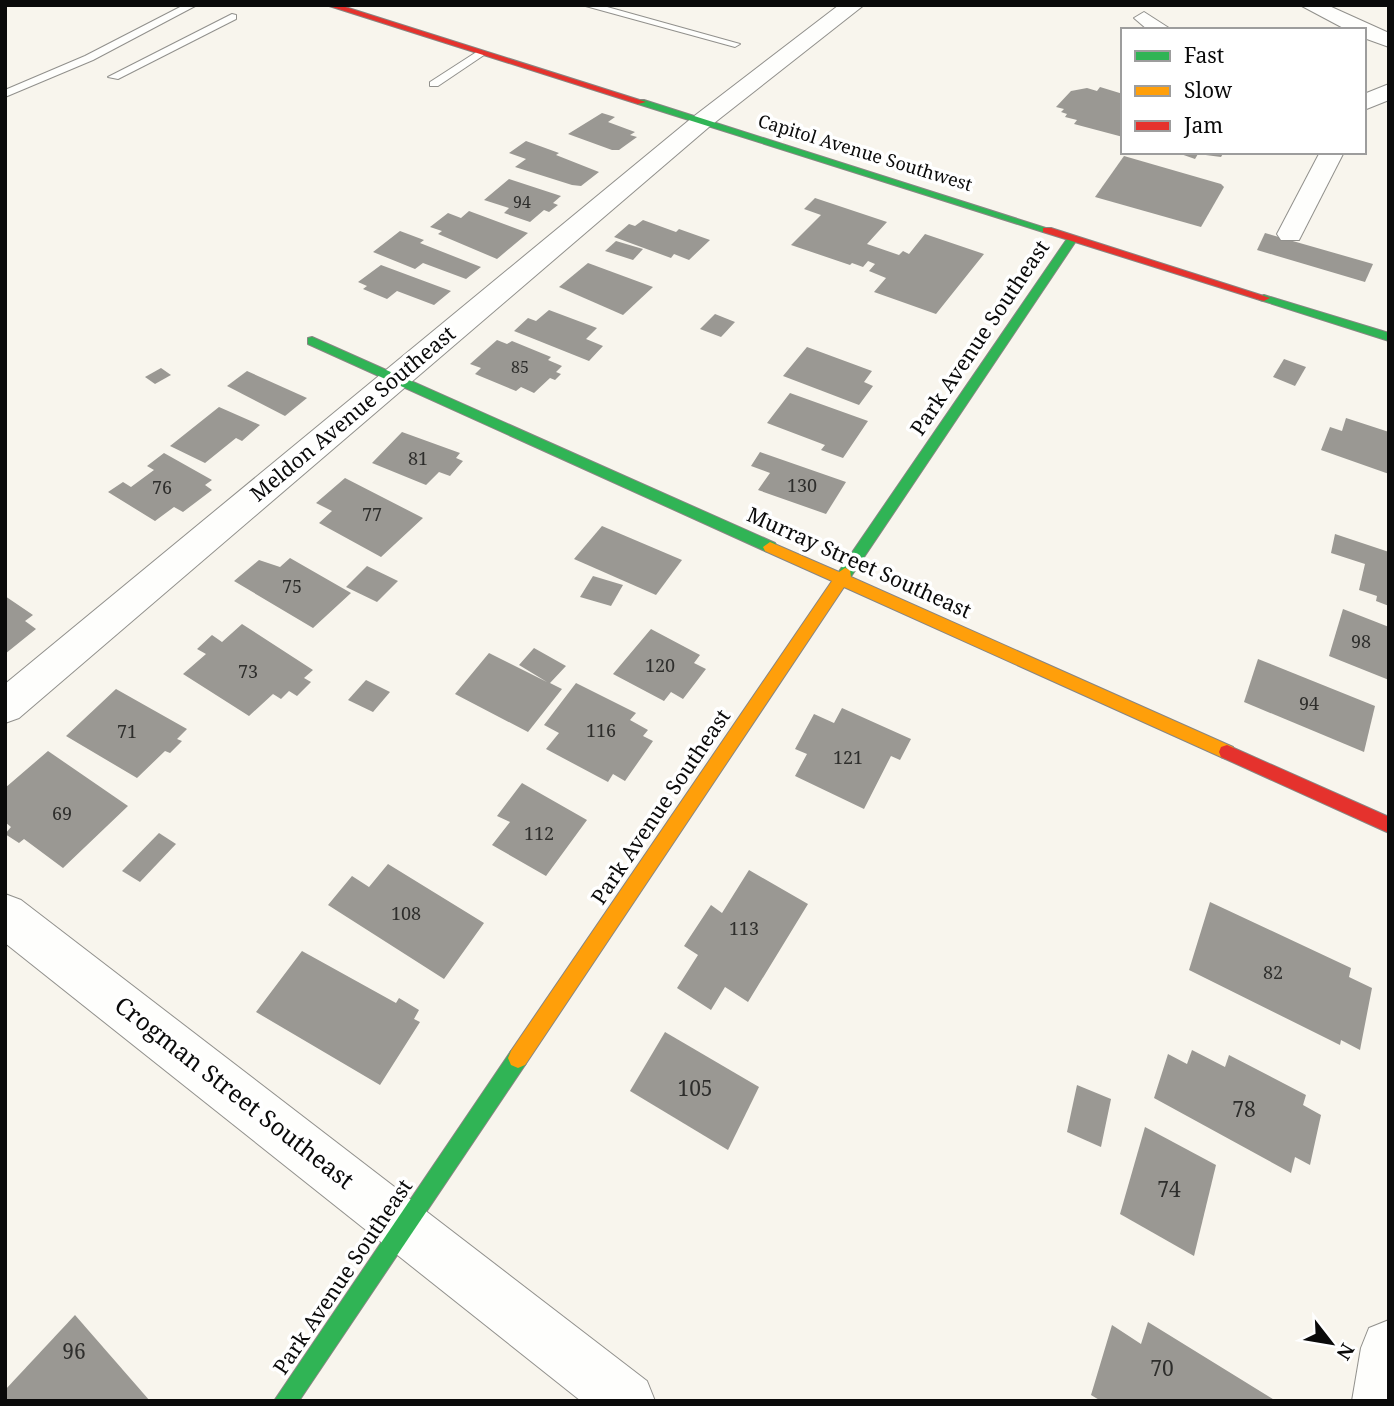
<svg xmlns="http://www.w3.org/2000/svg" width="1394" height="1406" font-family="'Noto Serif',serif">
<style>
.building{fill:#9a9893}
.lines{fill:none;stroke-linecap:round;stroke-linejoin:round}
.lane-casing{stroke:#91908c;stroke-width:2}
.street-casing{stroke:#91908c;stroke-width:2}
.fast-casing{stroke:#888683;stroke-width:2}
.slow-casing{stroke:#888683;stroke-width:2}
.jam-casing{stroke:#888683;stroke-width:2}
.lane{fill:#fefefc;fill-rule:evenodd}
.street{fill:#fefefc;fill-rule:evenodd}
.fast{fill:#30b455;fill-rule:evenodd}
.slow{fill:#ff9f0a;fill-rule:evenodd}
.jam{fill:#e5322d;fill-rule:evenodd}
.labels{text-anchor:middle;stroke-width:7;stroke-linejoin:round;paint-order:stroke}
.far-number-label{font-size:16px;fill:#2e2e2c}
.far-street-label{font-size:18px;fill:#0a0a0a;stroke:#fff}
.number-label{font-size:18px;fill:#2e2e2c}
.street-label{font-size:21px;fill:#0a0a0a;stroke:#fff}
.near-number-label{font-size:21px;fill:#2e2e2c}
.near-street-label{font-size:24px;fill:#0a0a0a;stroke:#fff}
</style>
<rect width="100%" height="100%" fill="#f8f5ed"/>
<g class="building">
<polygon points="1100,87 1123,94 1123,137 1074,124 1077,120 1065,117 1067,114 1061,112 1064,109 1056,107 1071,91 1087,88 1097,91"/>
<polygon points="602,113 615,117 608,122 635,132 630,135 637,137 619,150 612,150 568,134"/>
<polygon points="526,141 559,153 556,155 599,172 581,186 572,185 515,167 526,159 509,153"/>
<polygon points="1175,152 1224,152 1221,157 1198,154 1195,159"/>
<polygon points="1124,156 1221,184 1224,187 1201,227 1095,197"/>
<polygon points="509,179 561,196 553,203 558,205 549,212 544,210 530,222 504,213 509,208 484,200"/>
<polygon points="815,198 887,222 867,244 899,255 903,251 909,254 925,234 984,254 936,314 874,292 886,278 869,271 875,264 868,261 863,267 852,263 850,265 791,245 821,215 804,209"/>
<polygon points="469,211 528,233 497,259 438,234 442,231 430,227 448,213 461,218"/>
<polygon points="643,220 676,232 679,229 710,240 689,260 674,254 671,258 614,237 629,224 635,226"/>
<polygon points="400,231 424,240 420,243 481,267 466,279 423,263 415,269 373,252"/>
<polygon points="1265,233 1373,264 1365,282 1257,250"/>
<polygon points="616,241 643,249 633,260 605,251"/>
<polygon points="588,263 653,287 623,315 559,287"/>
<polygon points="381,265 451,291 434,305 397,291 387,299 363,289 367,286 358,282"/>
<polygon points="549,310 597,328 586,339 603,346 589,361 514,331 528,318 536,321"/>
<polygon points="715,314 735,322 721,337 700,329"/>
<polygon points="497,340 507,344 512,341 551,357 548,360 562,366 556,372 561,374 555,380 550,378 534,393 521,387 516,391 475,374 481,368 470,364"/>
<polygon points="807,347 872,371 864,382 873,386 859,405 783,376"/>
<polygon points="1284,359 1306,367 1295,386 1273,377"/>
<polygon points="161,368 171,375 155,384 145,377"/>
<polygon points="247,371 307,398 285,416 227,386"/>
<polygon points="790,393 868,421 843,458 821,450 825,445 767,423"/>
<polygon points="219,407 260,425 242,441 236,438 205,463 170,446"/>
<polygon points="1346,418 1389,432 1389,474 1321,450 1330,427 1342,431"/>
<polygon points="402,432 460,453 456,458 463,461 450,476 439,472 426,485 372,463"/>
<polygon points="760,452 846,482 826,514 758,490 770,473 751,466"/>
<polygon points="164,453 212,480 205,485 212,490 183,512 174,507 155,521 108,492 123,482 131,487 154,470 147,466"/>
<polygon points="345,478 423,518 381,557 319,523 332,511 316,503"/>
<polygon points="602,526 682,560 656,595 574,559"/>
<polygon points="1335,534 1389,552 1389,606 1376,601 1377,596 1359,590 1365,564 1331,553"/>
<polygon points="290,558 351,593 313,628 234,581 259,560 280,567"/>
<polygon points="367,566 398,581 377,602 346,587"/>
<polygon points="593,576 623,585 611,606 580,597"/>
<polygon points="5,596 33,615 25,621 36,629 5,654"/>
<polygon points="1343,609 1389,627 1389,680 1329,656"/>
<polygon points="242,624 313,670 304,678 311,682 297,696 289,691 281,699 273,694 249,716 183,674 206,654 197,649 212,635 222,642"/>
<polygon points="651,629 700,655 694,663 706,669 683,699 671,692 664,701 613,674"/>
<polygon points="534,648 566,666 550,683 562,689 528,732 455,694 489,653 547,682 519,665"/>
<polygon points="1258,659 1375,706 1364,752 1244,702"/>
<polygon points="366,680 390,692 373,712 348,700"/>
<polygon points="576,683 636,713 630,720 648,730 643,736 653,741 625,781 613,774 608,782 546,749 559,733 544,725"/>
<polygon points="116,689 187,729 177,739 182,741 170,753 165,751 137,778 66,736"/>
<polygon points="842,708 911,739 900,760 891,756 864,809 795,776 807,754 795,749 814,714 834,723"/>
<polygon points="48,751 128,806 63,868 24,839 19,843 5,834 11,827 5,822 5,788"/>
<polygon points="522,783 587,820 546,876 492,845 510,822 497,816"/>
<polygon points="159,833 176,844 140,882 122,871"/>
<polygon points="388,864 484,923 444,979 328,905 352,876 369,887"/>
<polygon points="749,870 808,904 748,1002 725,987 711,1010 677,988 698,955 684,946 711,905 722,913"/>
<polygon points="1210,902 1351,968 1349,977 1372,988 1360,1050 1341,1040 1340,1045 1189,970"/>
<polygon points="302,951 396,1003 399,998 419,1010 414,1019 420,1022 380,1085 256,1012"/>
<polygon points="665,1032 759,1087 728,1150 630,1091"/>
<polygon points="1192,1050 1225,1067 1229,1055 1306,1095 1303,1105 1321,1115 1310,1165 1295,1157 1291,1173 1154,1098 1168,1054 1187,1064"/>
<polygon points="1077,1085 1111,1099 1101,1147 1067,1132"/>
<polygon points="1145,1127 1216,1165 1194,1256 1120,1214"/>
<polygon points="75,1315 150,1401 5,1401 5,1390"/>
<polygon points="1148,1322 1276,1401 1101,1401 1091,1395 1112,1325 1141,1344"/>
</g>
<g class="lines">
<g class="lane-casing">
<g id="lane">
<polygon points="184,5 197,5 93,60 5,97 5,90 85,56"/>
<polygon points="582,5 600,5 740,44 735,47"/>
<polygon points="232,14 236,15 236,19 118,79 108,77"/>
<polygon points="478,51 487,53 438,86 430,86 430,82"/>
</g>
</g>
<g class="street-casing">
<g id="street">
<polygon points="839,5 864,5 709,127 19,718 5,723 5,684 693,117"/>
<polygon points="1300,5 1327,5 1389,33 1389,47 1364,38 1364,30 1347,30"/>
<polygon points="1144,12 1172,30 1148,30 1134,18"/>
<polygon points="1389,84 1389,100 1364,110 1364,94"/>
<polygon points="1320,152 1344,152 1299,240 1281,240 1277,234"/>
<polygon points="5,894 21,900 647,1381 655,1401 581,1401 5,943"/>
<polygon points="1389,1320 1389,1401 1352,1401 1361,1348 1369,1328"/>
</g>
</g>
<g class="fast-casing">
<g id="fast">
<polygon points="638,100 644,100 1052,230 1043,232 638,104"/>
<polygon points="1069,236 1078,238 850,578 840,578 838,574 840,570"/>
<polygon points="1264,295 1389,333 1389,341 1260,300 1258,298"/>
<polygon points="312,337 775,543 777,547 770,552 765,551 308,344 308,338"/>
<polygon points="518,1048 525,1051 528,1058 525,1065 299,1401 274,1401 511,1051"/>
</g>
</g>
<g class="slow-casing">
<polygon id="slow" points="770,542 839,572 845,568 850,570 851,577 1233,747 1235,752 1233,757 1227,759 1221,757 844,587 525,1065 518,1068 511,1065 508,1058 511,1051 832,581 765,551 763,547"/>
</g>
<g class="jam-casing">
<g id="jam">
<polygon points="326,5 339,5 646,102 638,104"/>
<polygon points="1043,228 1051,228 1270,298 1264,301 1260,300 1043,232"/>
<polygon points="1227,745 1389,817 1389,833 1221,757 1219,752 1221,747"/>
</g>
</g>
<use href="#lane" class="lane"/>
<use href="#street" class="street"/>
<use href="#fast" class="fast"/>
<use href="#slow" class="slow"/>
<use href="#jam" class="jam"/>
</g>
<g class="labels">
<g class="far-number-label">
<text x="522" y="208">94</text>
<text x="520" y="373">85</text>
</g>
<g class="far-street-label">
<text transform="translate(865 153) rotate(17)" y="6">Capitol Avenue Southwest</text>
</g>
<g class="number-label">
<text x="418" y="465">81</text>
<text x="802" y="492">130</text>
<text x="162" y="494">76</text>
<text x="372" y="521">77</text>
<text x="292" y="593">75</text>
<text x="1361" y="648">98</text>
<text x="660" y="672">120</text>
<text x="248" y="678">73</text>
<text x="1309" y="710">94</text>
<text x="601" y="737">116</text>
<text x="127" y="738">71</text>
<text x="848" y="764">121</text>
<text x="62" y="820">69</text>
<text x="539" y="840">112</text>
<text x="406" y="920">108</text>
<text x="744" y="935">113</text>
<text x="1273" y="979">82</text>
</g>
<g class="street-label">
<text transform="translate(980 338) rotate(-56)" y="7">Park Avenue Southeast</text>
<text transform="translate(353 414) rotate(-40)" y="7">Meldon Avenue Southeast</text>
<text transform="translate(859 563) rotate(24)" y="7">Murray Street Southeast</text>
<text transform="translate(661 807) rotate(-56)" y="7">Park Avenue Southeast</text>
<text transform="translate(343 1277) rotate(-56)" y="7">Park Avenue Southeast</text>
</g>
<g class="near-number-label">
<text x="695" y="1096">105</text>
<text x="1244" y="1117">78</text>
<text x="1169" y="1197">74</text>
<text x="74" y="1359">96</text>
<text x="1162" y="1376">70</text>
</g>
<g class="near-street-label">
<text transform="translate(234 1093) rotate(38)" y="8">Crogman Street Southeast</text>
</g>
</g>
<rect width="1394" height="1406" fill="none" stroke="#0a0a0a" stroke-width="14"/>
<rect x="1121" y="28" width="245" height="126" fill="#ffffff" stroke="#9d9d9d" stroke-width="2"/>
<rect x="1135" y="51" width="35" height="10" fill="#30b455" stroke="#9d9d9d" stroke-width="2"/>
<text x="1184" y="63" font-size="21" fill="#0a0a0a">Fast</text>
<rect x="1135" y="86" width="35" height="10" fill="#ff9f0a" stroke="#9d9d9d" stroke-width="2"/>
<text x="1184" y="98" font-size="21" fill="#0a0a0a">Slow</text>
<rect x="1135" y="121" width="35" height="10" fill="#e5322d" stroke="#9d9d9d" stroke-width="2"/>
<text x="1184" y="133" font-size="21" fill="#0a0a0a">Jam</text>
<g transform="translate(1331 1343) rotate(121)" stroke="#ffffff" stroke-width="5" paint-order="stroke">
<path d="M0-5L12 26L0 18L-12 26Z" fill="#0a0a0a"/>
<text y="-10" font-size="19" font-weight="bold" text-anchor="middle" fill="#0a0a0a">N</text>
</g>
</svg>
